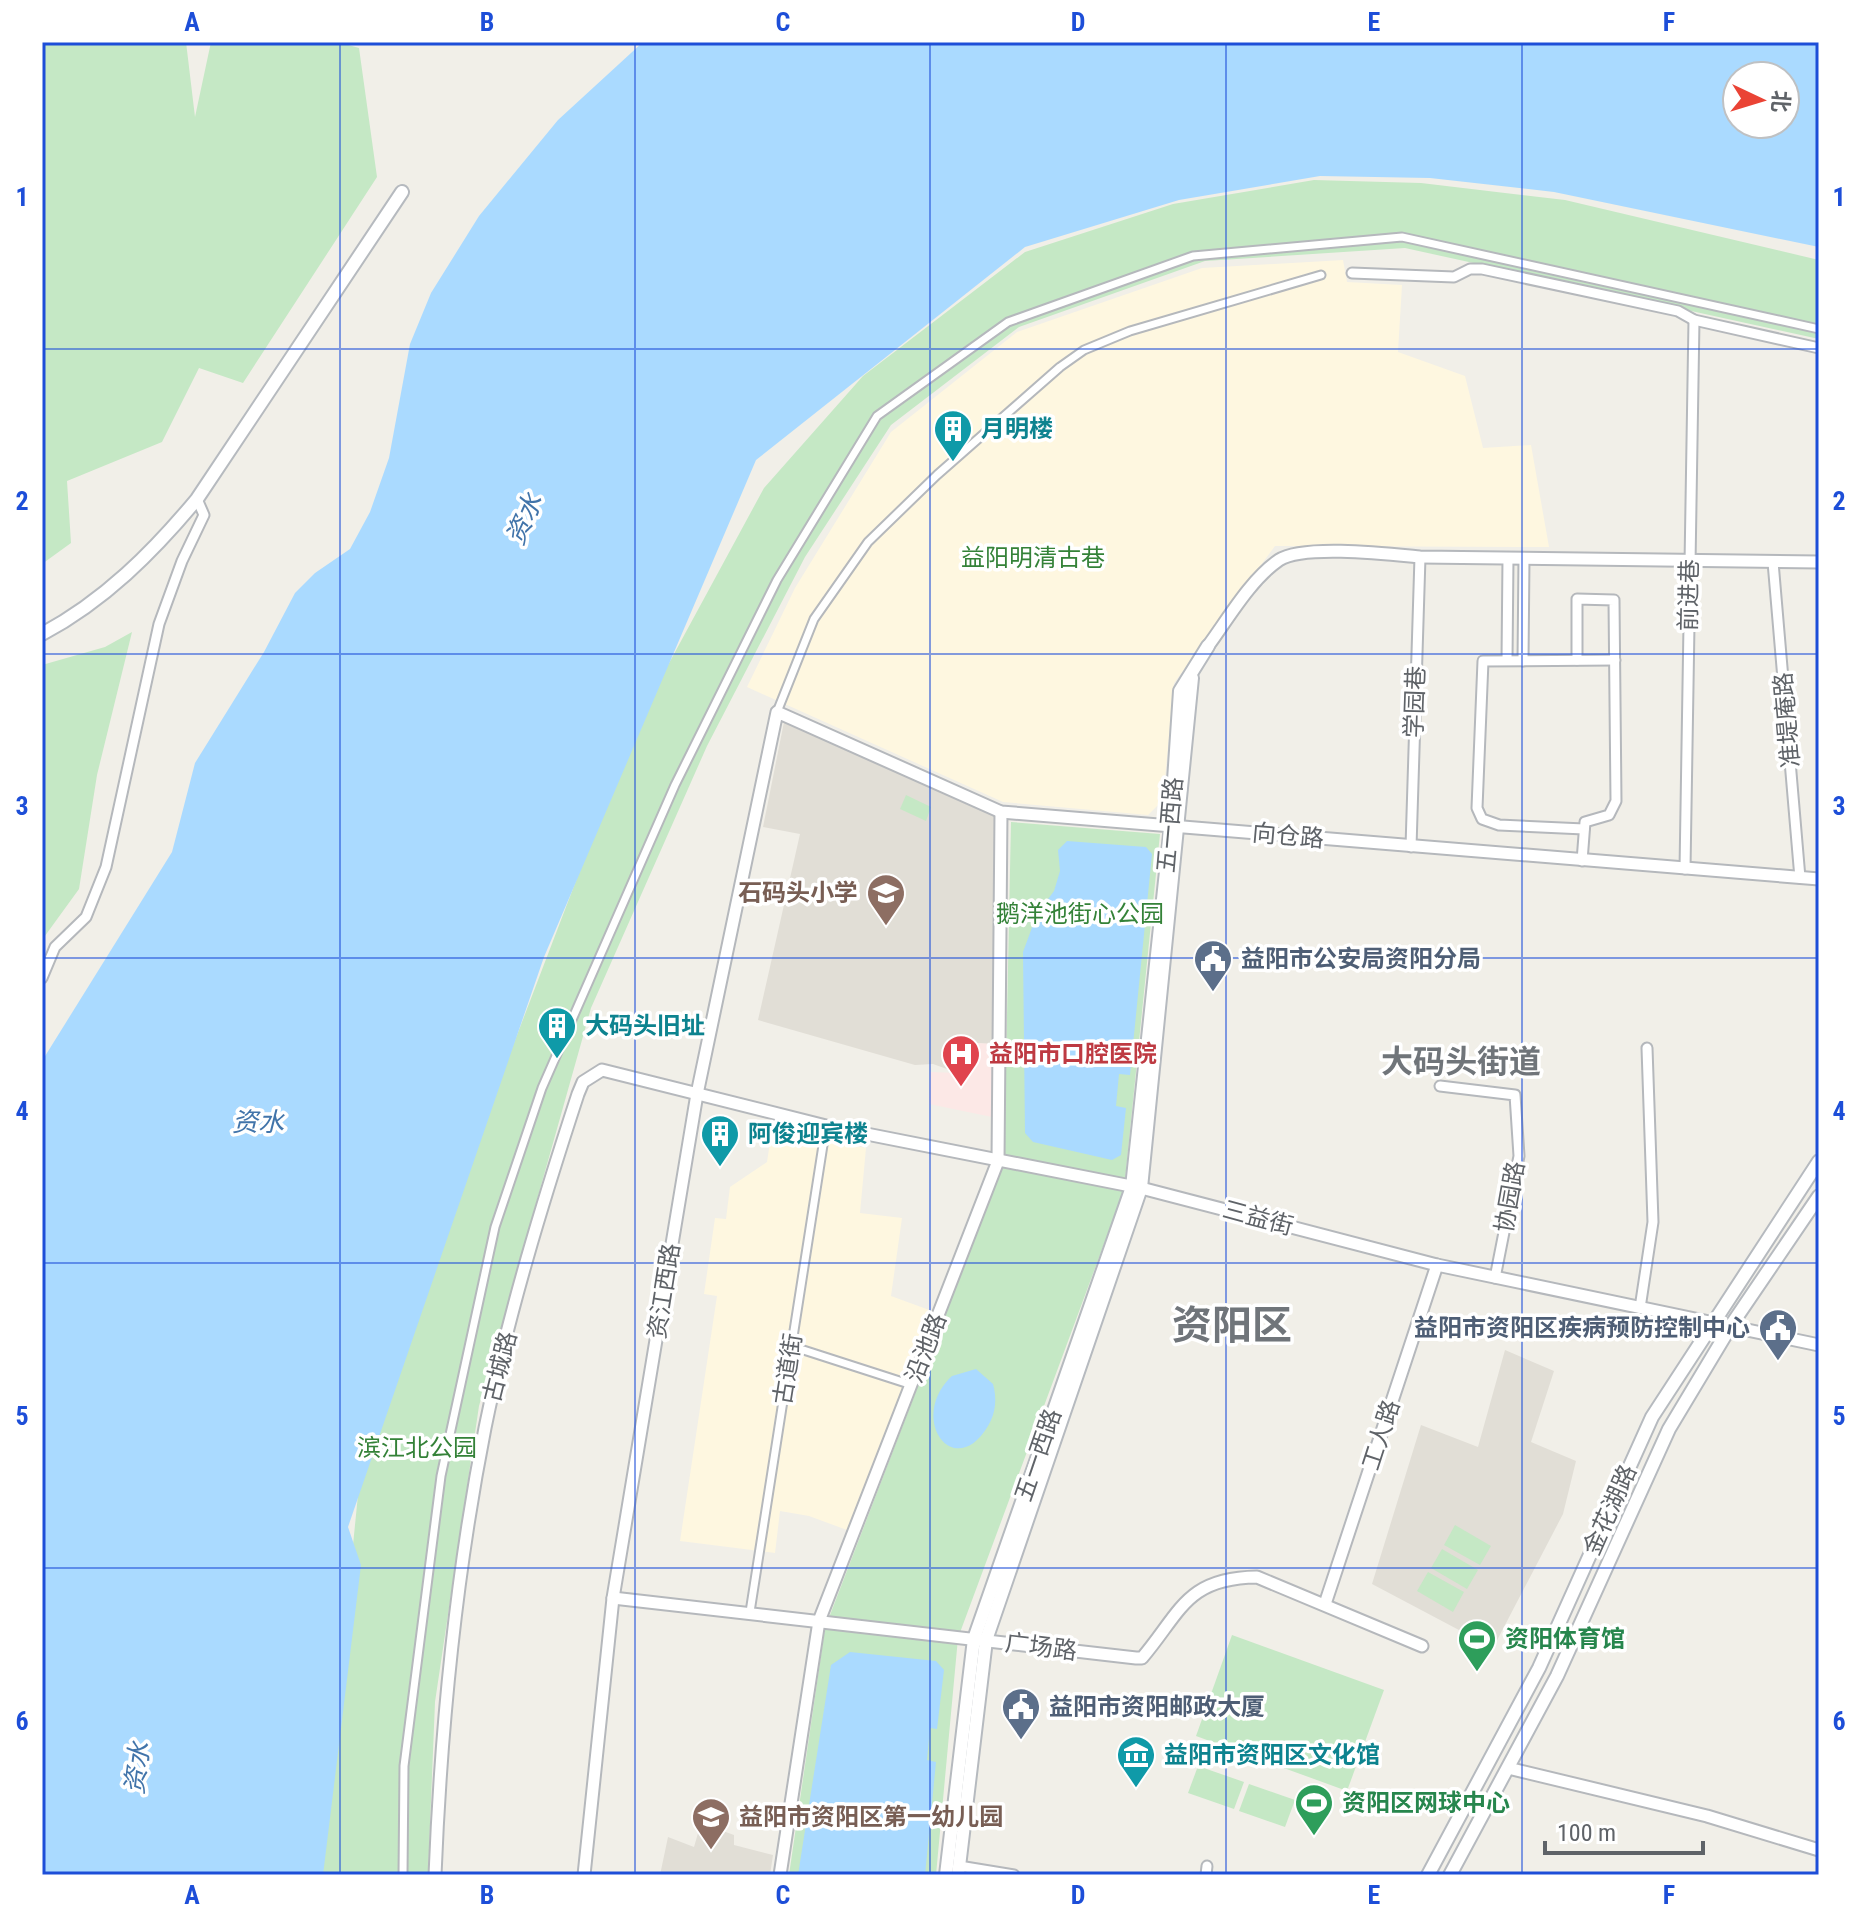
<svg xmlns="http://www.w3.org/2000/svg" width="1861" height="1917" font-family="'Roboto Condensed','Noto Sans SC',sans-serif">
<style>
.commercial{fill:#fef7e0}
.education{fill:#e1ded6}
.medical{fill:#fce8e6}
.green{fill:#c5e8c5}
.water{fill:#aadaff;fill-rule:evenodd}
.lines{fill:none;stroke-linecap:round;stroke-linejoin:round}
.pedestrian-casing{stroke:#b5b8bc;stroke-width:11}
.minor-casing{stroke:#b5b8bc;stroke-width:13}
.tertiary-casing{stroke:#b5b8bc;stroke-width:15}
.secondary-casing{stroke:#b6babf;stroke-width:16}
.pedestrian{stroke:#fff;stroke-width:7}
.minor{stroke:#fff;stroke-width:9}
.tertiary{stroke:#fff;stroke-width:11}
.secondary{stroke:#fff;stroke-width:12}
.grid{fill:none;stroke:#1d4ed8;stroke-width:2;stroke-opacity:0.55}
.labels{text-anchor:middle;stroke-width:7;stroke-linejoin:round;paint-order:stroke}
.culture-label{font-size:24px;font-weight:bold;fill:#0d838f;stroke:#fff;text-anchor:start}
.park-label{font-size:24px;fill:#348238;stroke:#fff}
.street-label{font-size:24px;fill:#5f6368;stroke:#fff}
.education-label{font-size:24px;font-weight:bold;fill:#785e54;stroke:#fff;text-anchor:end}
.service-label{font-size:24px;font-weight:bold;fill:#4e5e75;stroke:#fff;text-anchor:start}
.health-label{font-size:24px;font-weight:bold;fill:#be3a42;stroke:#fff;text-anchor:start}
.leisure-label{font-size:24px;font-weight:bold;fill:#27864d;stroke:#fff;text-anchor:start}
.water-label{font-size:26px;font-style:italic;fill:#4174aa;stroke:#fff}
.district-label{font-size:32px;font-weight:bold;fill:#70757a;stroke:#fff}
.town-label{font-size:40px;font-weight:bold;fill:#70757a;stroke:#fff}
.neatline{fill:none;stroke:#1d4ed8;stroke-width:3}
.grid-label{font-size:26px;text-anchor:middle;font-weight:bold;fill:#1d4ed8}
</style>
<rect width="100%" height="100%" fill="#f1efe8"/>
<g class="commercial">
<polygon points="1343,260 1347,282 1402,285 1398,352 1465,376 1483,448 1531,445 1549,547 1275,546 1174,683 1163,800 1148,815 1003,802 747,687 795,588 891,432 1017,332 1202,268"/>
<polygon points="772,1129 866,1148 860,1213 902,1218 891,1296 932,1311 847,1530 809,1516 780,1511 775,1553 680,1541 717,1296 704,1294 715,1218 726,1219 730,1187 767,1162"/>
</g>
<g class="education">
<polygon points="784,722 995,815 993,1044 959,1042 958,1073 933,1064 915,1065 758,1020 800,834 763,827"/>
<polygon points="1505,1350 1554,1371 1531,1442 1576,1461 1563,1514 1493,1648 1372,1584 1421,1425 1478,1447"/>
<polygon points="701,1823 734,1835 734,1845 773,1855 770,1875 660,1875 668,1837 694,1847"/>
</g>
<polygon class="medical" points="959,1042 993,1044 992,1117 929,1104 930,1072 958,1073"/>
<g class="green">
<polygon points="42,42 186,42 195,117 211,42 338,42 359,48 377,177 243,383 199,368 162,442 67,481 71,543 42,564"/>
<polygon points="1314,180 1421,183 1565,200 1819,260 1819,339 1405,248 1205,261 1019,327 891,425 805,557 707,746 591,1008 479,1406 435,1702 428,1875 320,1875 364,1435 636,724 764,488 863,376 1025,252 1173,204"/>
<polygon points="132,632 97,775 79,889 42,940 42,665 105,647"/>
<polygon points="906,795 931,807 926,821 900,809"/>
<polygon points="1011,822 1160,834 1124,1190 958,1638 936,1875 789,1875 825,1628 1004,1162"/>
<polygon points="1455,1525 1491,1546 1480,1565 1444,1545"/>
<polygon points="1442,1549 1478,1570 1467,1589 1431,1568"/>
<polygon points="1428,1572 1464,1592 1453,1612 1417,1591"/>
<polygon points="1232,1635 1384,1690 1347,1791 1196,1736"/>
<polygon points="1198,1766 1244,1782 1234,1809 1188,1793"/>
<polygon points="1249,1784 1295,1800 1285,1827 1239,1811"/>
</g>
<g class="water">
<path d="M643,42h1176v205l-265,-55 -124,-14 -110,-2 -141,24 -154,47 -269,213 -212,497 -196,570 13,38 -38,310h-281v-814l130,-209 23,-89 69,-111 31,-59 20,-20 35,-24 20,-37 19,-54 21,-114 21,-51 48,-77 79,-96zM1737,76h48v48h-48z"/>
<polygon points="1067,841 1146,847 1152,854 1130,1075 1119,1074 1116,1106 1126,1108 1121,1155 1112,1160 1033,1142 1025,1133 1023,952 1037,914 1054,891 1060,871 1058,850"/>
<path d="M976,1369l17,15c4,14 3,29 -5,42 -34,57 -81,-8 -36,-50z"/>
<polygon points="850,1652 936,1661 944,1670 937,1729 930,1728 927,1760 936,1762 925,1875 798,1875 831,1665"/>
</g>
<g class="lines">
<g class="pedestrian-casing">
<g id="pedestrian">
<polyline points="777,712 814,619 868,542 937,475 1060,367 1084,350 1130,331 1321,275"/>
<polyline points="791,1346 912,1385"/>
<polyline points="750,1612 826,1126"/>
<polyline points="403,1875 404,1766 441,1476 495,1227 542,1088 675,785 777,580 877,416 1008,322 1193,256 1402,237 1819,329"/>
</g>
</g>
<g class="minor-casing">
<g id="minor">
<polyline points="1352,273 1454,277 1470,269 1482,269 1678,311 1694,320 1819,348"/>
<polyline points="1773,562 1800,878"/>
<polyline points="1507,660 1508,558"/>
<polyline points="1577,660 1577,599 1614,600 1616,801 1609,815 1585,822 1582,861"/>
<polyline points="1523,661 1524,558"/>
<polyline points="1584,829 1499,825 1482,819 1477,808 1483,661 1615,660"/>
<polyline points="1411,847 1420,557"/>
<polyline points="1685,869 1694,320"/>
<polyline points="42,978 55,947 86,917 106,867 159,624 182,561 204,515 197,499"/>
<polyline points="1440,1086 1515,1095 1519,1156 1495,1278"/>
<polyline points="1640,1308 1653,1222 1647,1048"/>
<polyline points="959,1866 1014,1875"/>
<polyline points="1206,1875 1207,1866"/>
</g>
</g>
<g class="tertiary-casing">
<g id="tertiary">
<path d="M1208,646c20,-27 42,-66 71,-86 24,-16 110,-6 141,-3l399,5"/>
<path d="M613,1598l523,60h6c39,-46 44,-80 115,-81l165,69"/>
<polyline points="1325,1604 1437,1265"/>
<polyline points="1508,1768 1707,1816 1819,1850"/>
<path d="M435,1875c6,-149 21,-300 50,-447 23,-113 57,-224 93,-334l5,-12 19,-12 224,56 315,62 296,77 382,80"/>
<polyline points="584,1875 613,1598 697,1094 777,712 1001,812 1819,879"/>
<polyline points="780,1875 819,1621 998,1161 1001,812"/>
</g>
</g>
<g class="secondary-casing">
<g id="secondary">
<path d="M42,634c62,-33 111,-82 155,-135l205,-307"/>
<polyline points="946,1875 974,1639 1132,1187 1171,825 1180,691 1208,646"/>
<polyline points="958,1875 986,1640 1141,1188 1192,678"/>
<polyline points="1428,1875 1539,1668 1652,1417 1819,1161"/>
<polyline points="1450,1875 1557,1676 1669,1429 1732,1324 1819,1196"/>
</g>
</g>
<use href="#pedestrian" class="pedestrian"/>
<use href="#minor" class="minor"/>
<use href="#tertiary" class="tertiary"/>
<use href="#secondary" class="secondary"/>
</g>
<path class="grid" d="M340,42v1833M635,42v1833M930,42v1833M1226,42v1833M1522,42v1833M42,349h1777M42,654h1777M42,958h1777M42,1263h1777M42,1568h1777"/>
<defs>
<g id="building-pin" transform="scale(2)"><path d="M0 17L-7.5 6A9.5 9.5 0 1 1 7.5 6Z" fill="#0f9aa8" stroke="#fff"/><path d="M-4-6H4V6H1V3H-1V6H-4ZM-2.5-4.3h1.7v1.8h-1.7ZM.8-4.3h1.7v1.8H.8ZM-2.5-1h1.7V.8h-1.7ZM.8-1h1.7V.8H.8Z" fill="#fff"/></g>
<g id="school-pin" transform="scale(2)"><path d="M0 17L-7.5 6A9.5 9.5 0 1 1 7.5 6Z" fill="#8d6e63" stroke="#fff"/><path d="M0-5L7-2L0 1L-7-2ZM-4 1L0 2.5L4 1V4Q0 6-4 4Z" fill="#fff"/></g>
<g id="civic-pin" transform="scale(2)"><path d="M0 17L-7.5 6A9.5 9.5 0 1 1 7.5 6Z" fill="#5c6f8a" stroke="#fff"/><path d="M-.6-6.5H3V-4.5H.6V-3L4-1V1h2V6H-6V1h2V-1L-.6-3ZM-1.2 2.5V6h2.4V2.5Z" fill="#fff"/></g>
<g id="hospital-pin" transform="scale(2)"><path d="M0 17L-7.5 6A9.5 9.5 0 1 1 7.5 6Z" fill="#e0444e" stroke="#fff"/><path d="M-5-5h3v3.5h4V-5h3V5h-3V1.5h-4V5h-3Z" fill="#fff"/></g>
<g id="stadium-pin" transform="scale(2)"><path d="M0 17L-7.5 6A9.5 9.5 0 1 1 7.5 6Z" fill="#2e9e5b" stroke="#fff"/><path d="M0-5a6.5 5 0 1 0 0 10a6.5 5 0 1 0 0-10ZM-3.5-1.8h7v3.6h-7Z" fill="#fff"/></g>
<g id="museum-pin" transform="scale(2)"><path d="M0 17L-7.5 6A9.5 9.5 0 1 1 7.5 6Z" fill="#0f9aa8" stroke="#fff"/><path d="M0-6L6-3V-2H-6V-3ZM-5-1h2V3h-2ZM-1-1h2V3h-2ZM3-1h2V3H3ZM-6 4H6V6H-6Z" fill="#fff"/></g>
</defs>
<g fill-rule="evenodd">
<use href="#building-pin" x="953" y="429"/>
<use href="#school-pin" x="886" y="893"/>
<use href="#civic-pin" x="1213" y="959"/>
<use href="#building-pin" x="557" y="1026"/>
<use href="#hospital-pin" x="961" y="1054"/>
<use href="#building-pin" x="720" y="1134"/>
<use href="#civic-pin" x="1778" y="1328"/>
<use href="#stadium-pin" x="1477" y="1639"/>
<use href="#civic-pin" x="1021" y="1707"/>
<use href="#museum-pin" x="1136" y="1755"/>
<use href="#stadium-pin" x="1314" y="1803"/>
<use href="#school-pin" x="711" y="1817"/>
</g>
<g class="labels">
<g class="culture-label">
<text x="981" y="437">月明楼</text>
<text x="585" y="1034">大码头旧址</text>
<text x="748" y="1142">阿俊迎宾楼</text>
<text x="1164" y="1763">益阳市资阳区文化馆</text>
</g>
<g class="park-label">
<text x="1033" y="566">益阳明清古巷</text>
<text x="1080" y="922">鹅洋池街心公园</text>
<text x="417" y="1456">滨江北公园</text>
</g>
<g class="street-label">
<text transform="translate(1689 595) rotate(-89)" y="8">前进巷</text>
<text transform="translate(1415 702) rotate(-88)" y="8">学园巷</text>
<text transform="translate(1787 720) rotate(-95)" y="8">准堤庵路</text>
<text transform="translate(1170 825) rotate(-85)" y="8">五一西路</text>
<text transform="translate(1288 836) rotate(5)" y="8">向仓路</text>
<text transform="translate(1510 1197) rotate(-80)" y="8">协园路</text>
<text transform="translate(1258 1218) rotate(15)" y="8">三益街</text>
<text transform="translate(664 1291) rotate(-81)" y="8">资江西路</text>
<text transform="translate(926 1348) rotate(-69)" y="8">沿池路</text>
<text transform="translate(500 1367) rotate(-76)" y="8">古城路</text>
<text transform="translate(788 1369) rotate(-81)" y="8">古道街</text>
<text transform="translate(1381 1435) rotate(-72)" y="8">工人路</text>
<text transform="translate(1038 1455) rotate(-71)" y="8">五一西路</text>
<text transform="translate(1610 1510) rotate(-66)" y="8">金花湖路</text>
<text transform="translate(1041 1647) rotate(7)" y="8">广场路</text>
</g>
<g class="education-label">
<text x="858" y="901">石码头小学</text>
<text x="739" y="1825" text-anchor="start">益阳市资阳区第一幼儿园</text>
</g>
<g class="service-label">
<text x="1241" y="967">益阳市公安局资阳分局</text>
<text x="1750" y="1336" text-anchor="end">益阳市资阳区疾病预防控制中心</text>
<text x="1049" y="1715">益阳市资阳邮政大厦</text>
</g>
<g class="health-label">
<text x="989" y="1062">益阳市口腔医院</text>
</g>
<g class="leisure-label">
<text x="1505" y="1647">资阳体育馆</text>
<text x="1342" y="1811">资阳区网球中心</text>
</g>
<g class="water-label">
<text transform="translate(524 519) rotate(-66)" y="9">资水</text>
<text x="258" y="1131">资水</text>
<text transform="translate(137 1768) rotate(-83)" y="9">资水</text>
</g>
<g class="district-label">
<text x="1461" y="1073">大码头街道</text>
</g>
<g class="town-label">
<text x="1232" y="1339">资阳区</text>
</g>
</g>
<rect width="1861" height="1917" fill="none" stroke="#ffffff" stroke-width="88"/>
<g transform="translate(1761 100) rotate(94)"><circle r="38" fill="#ffffff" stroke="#bfc1c3" stroke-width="2"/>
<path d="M0-6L14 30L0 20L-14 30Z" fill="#ea4335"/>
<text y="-12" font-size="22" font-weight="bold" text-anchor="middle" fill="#5f6368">北</text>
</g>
<path d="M1545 1841v12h158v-12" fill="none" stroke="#5f6368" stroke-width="4"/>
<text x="1557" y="1841" font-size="24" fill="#5f6368" stroke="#ffffff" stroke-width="6" paint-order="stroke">100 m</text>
<rect x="44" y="44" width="1773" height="1829" class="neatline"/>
<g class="grid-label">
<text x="192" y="31">A</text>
<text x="487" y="31">B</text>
<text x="783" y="31">C</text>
<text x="1078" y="31">D</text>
<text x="1374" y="31">E</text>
<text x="1669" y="31">F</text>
<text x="22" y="206">1</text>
<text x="1839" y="206">1</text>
<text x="22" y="510">2</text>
<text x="1839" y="510">2</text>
<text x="22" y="815">3</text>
<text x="1839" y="815">3</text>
<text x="22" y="1120">4</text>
<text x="1839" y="1120">4</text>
<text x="22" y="1425">5</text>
<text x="1839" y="1425">5</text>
<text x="22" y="1730">6</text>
<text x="1839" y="1730">6</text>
<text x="192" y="1904">A</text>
<text x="487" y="1904">B</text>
<text x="783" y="1904">C</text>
<text x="1078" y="1904">D</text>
<text x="1374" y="1904">E</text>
<text x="1669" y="1904">F</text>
</g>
</svg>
